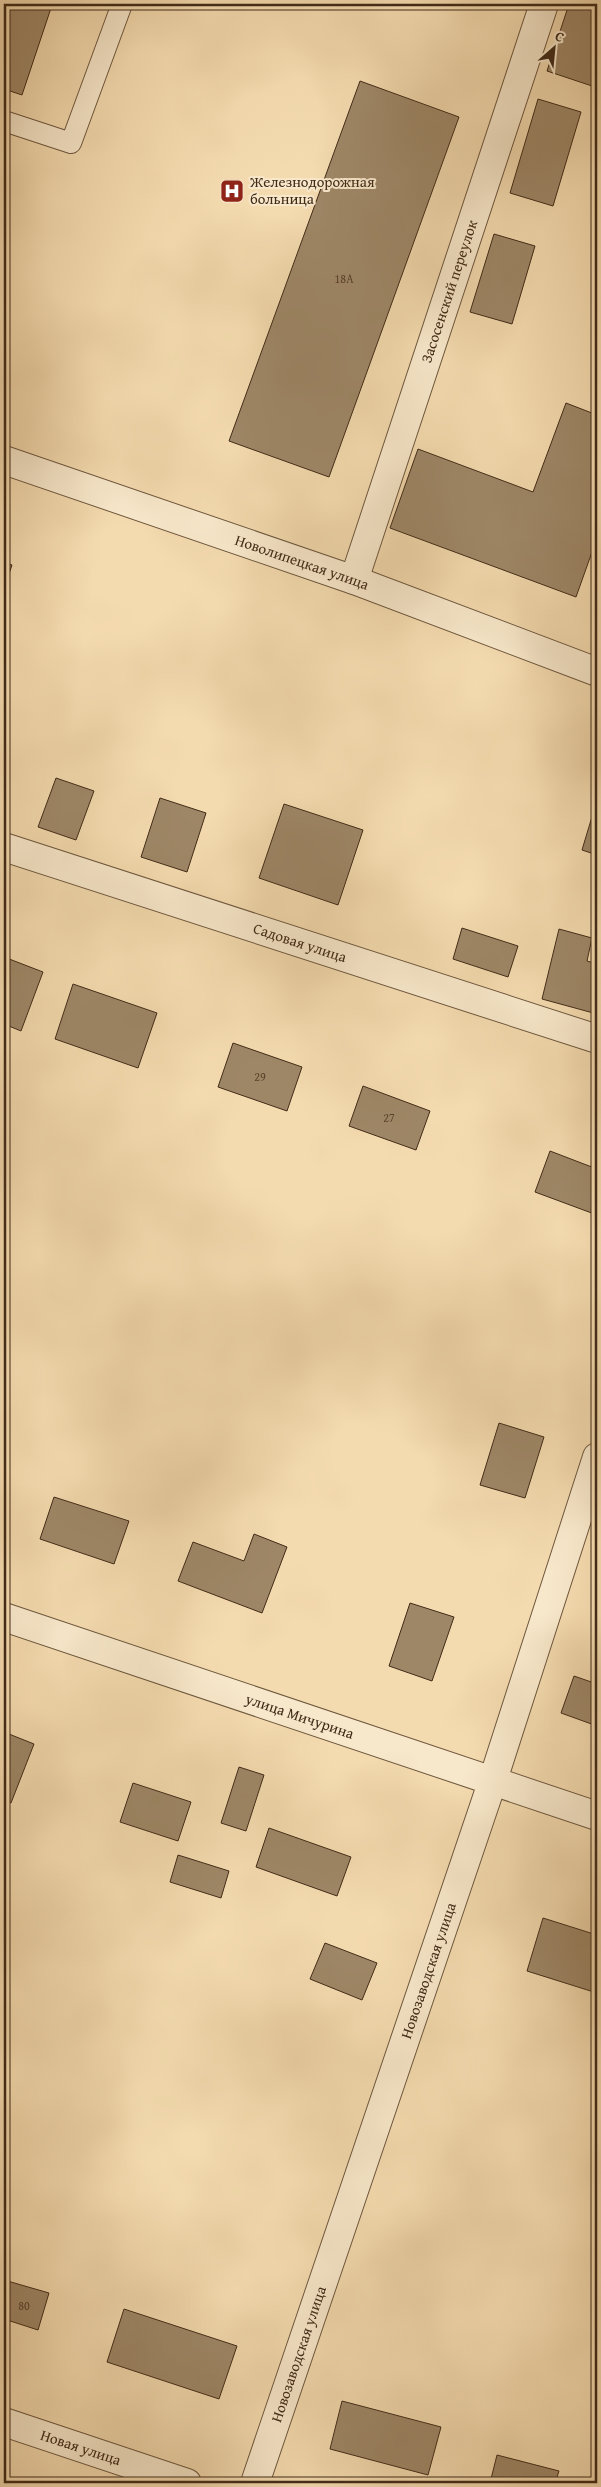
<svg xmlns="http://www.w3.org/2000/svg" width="601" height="2487" font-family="'Gentium Book Plus',serif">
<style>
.building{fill:#9e8767;stroke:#412b18}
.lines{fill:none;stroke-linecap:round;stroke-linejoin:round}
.service-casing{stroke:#6e573e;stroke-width:22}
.minor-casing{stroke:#6e573e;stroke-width:30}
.tertiary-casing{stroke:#6e573e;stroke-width:30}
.service{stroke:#f8e8cb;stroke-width:20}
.minor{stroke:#f8e8cb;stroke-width:28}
.tertiary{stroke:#f8e8cb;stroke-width:28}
.labels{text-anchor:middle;stroke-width:4;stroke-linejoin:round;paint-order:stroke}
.number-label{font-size:12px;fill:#58422c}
.poi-label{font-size:15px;fill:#412b18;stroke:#f8e8cb;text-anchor:start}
.street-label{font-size:15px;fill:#412b18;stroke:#f8e8cb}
</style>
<rect width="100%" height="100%" fill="#f4dbaf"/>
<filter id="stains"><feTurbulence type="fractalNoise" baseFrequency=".004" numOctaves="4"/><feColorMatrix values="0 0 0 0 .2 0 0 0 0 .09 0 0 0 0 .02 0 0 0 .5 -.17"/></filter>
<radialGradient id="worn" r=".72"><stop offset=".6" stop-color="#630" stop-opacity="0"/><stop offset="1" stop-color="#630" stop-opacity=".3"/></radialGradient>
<g class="building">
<polygon points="4,4 38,4 51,8 22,95 4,89"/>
<polygon points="38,4 52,4 51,8"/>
<polygon points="569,4 597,4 597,69 592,86 547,71"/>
<polygon points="360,81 459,117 329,477 229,441"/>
<polygon points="538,99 581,112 553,206 510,193"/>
<polygon points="494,234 535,246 512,324 470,312"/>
<polygon points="566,403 597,415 597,538 576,597 390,528 418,449 533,492"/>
<polygon points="4,562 12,565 4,589"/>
<polygon points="56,778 94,791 76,840 38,827"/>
<polygon points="160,798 206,813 187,872 141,857"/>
<polygon points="597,800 597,855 582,850"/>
<polygon points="284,804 363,830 338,905 259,878"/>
<polygon points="462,928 518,946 508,977 453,959"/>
<polygon points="559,929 592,938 587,961 597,964 597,1014 542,999"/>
<polygon points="4,957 43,972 21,1031 4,1024"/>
<polygon points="73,984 157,1013 138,1068 55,1039"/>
<polygon points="233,1043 302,1067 287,1111 218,1087"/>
<polygon points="363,1086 430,1111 416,1150 349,1126"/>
<polygon points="550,1151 597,1169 597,1215 535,1192"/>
<polygon points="499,1423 544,1437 525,1498 480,1485"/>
<polygon points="54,1497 129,1521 114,1564 40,1539"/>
<polygon points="254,1534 287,1547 262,1613 178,1581 193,1542 244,1561"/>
<polygon points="410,1603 454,1617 432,1681 389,1666"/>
<polygon points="574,1676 597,1684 597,1726 561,1713"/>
<polygon points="4,1732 34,1744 11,1803 4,1800"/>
<polygon points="239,1767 264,1775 246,1831 221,1823"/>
<polygon points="133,1783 191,1802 178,1841 120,1822"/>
<polygon points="269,1828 351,1857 337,1896 256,1867"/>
<polygon points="178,1855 229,1871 221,1898 170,1882"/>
<polygon points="543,1918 597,1935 597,1993 527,1971"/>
<polygon points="325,1943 377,1963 362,2000 310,1979"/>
<polygon points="4,2280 49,2293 38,2330 4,2319"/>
<polygon points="124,2309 237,2346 219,2399 107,2362"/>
<polygon points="342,2401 441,2427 428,2475 330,2449"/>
<polygon points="497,2455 559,2471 555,2483 490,2483"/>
</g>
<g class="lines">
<g class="service-casing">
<polyline id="service" points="4,121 71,143 122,4"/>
</g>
<g class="minor-casing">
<g id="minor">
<path id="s1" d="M354,580l190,-576"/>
<path id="s2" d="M4,847l593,192"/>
<path id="s3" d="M4,1617l593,199"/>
<path id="s4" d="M4,2422l183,61"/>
<path id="s5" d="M255,2483l238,-703 104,-323"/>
</g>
</g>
<g class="tertiary-casing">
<g id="tertiary">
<path id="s6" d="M4,460l350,120 243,92"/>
</g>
</g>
<use href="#service" class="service"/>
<use href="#minor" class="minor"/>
<use href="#tertiary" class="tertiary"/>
</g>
<defs>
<g id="hospital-square" transform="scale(1.25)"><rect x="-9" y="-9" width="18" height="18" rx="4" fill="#8f2418" stroke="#f8e8cb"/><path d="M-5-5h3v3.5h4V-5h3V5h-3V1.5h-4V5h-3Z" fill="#fff"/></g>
</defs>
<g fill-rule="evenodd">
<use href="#hospital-square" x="232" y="191"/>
</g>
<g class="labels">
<g class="number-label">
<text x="344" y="283">18А</text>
<text x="260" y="1081">29</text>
<text x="389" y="1122">27</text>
<text x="24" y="2310">80</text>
</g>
<g class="poi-label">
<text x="250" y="187">Железнодорожная<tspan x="250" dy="17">больница</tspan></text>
</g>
<g class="street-label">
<text dy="5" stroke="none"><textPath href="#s1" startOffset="304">Засосенский переулок</textPath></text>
<text dy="5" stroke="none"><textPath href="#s6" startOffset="315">Новолипецкая улица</textPath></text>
<text dy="5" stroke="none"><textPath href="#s2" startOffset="311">Садовая улица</textPath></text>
<text dy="5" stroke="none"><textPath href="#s3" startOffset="312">улица Мичурина</textPath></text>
<text dy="5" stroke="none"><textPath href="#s5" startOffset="541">Новозаводская улица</textPath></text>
<text dy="5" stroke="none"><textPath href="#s5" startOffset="136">Новозаводская улица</textPath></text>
<text dy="5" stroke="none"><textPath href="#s4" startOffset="81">Новая улица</textPath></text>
</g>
</g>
<rect width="601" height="2487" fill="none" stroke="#f4dbaf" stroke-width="20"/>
<rect x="5" y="5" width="591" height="2477" fill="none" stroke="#412b18" stroke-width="2.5"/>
<rect x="10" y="10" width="581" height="2467" fill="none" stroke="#412b18"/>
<g transform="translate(554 48) rotate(27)" stroke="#f8e8cb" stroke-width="4" paint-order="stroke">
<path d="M0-4L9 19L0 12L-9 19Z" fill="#412b18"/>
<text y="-8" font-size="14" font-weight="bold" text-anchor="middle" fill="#412b18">С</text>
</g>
<rect width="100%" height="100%" filter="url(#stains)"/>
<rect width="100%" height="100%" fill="url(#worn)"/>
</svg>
